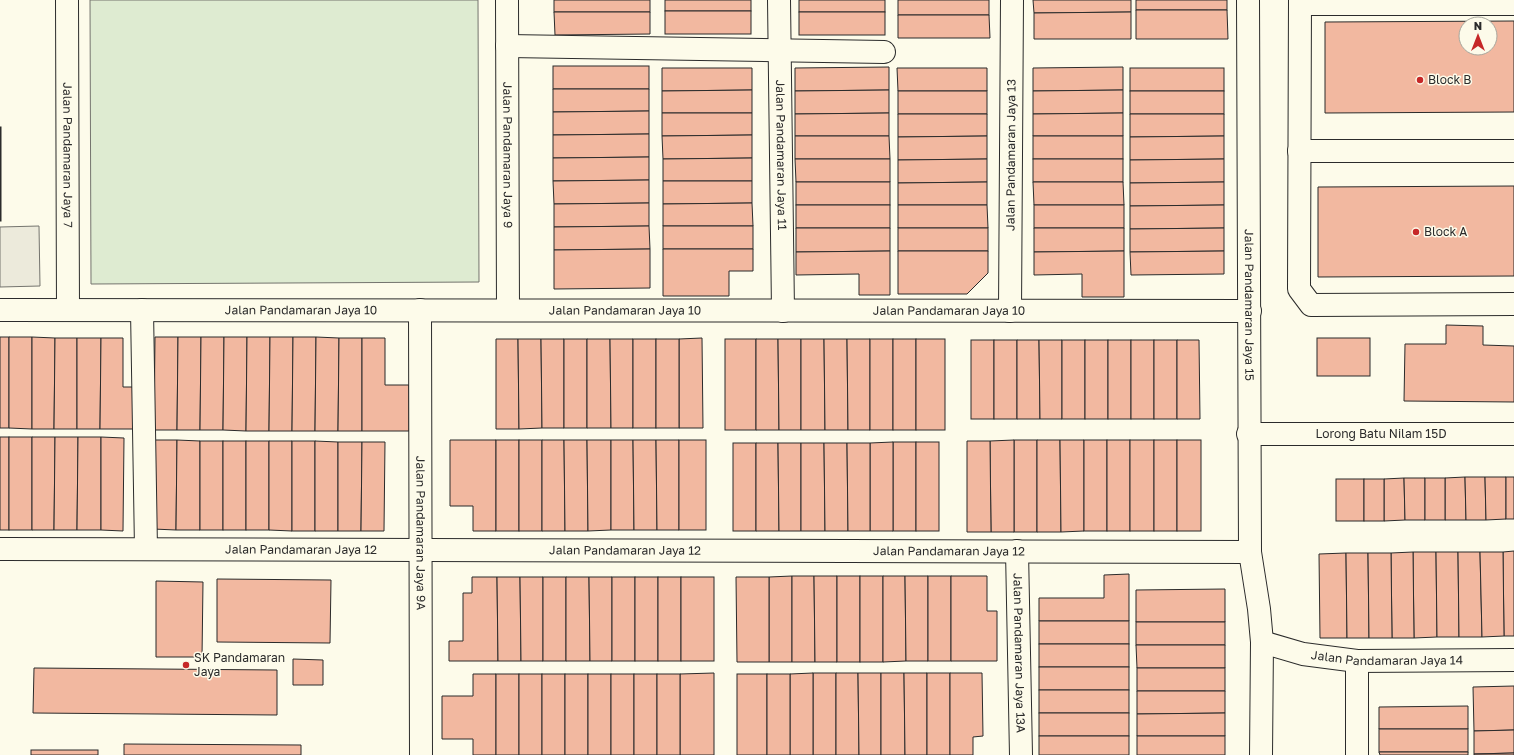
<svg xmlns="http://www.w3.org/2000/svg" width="1514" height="755" font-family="'Golos Text',sans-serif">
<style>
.green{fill:#deebd1;stroke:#74746e}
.parking{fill:#eceadb;stroke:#74746e}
.building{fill:#f2b8a0;stroke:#2b2b2b;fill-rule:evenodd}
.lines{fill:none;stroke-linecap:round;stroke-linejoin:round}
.minor-casing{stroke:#2b2b2b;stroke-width:24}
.major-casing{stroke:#2b2b2b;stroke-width:24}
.minor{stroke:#fdfbea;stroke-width:22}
.major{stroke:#fdfbea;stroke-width:22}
.poi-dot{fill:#c62828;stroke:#fdfbea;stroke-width:1.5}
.labels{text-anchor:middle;stroke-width:3;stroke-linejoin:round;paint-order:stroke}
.poi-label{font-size:12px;fill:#2b2b2b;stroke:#fdfbea;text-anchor:start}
.street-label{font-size:12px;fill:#2b2b2b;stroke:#fdfbea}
</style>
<rect width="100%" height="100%" fill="#fdfbea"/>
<polygon class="green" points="90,0 478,0 479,282 91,284"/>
<polygon class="parking" points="39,226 40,286 0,287 0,227"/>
<g class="building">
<rect x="554" y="0" width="96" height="12"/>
<rect x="665" y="0" width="86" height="11"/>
<rect x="799" y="0" width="86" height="12"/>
<rect x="898" y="0" width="91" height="15"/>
<polygon points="1033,0 1131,0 1131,12 1034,13"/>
<rect x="1136" y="0" width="91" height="10"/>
<polygon points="1136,10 1227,10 1228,39 1136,39"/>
<rect x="665" y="11" width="86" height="23"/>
<polygon points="554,12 650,12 650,34 555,35"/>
<rect x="799" y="12" width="86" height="23"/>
<polygon points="1131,12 1131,39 1034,39 1034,13"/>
<polygon points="898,15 989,15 990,38 898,38"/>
<path d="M1514,21v91l-189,1v-91zM1466,24h24v24h-24z"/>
<rect x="553" y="66" width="96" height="23"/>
<polygon points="889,67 889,90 795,91 795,68"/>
<polygon points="1123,67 1123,90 1033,91 1033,68"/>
<polygon points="662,68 752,68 752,90 662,91"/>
<polygon points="897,68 987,68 987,91 898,91"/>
<rect x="1130" y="68" width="94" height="23"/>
<polygon points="553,89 649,89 649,111 553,112"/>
<polygon points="752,90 752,113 662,113 662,91"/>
<polygon points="889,90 889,113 795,114 795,91"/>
<polygon points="1123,90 1123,113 1033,114 1033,91"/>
<rect x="898" y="91" width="89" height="23"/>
<rect x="1130" y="91" width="94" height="23"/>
<polygon points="649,111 649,134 553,135 553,112"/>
<polygon points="662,113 752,113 752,135 662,136"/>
<polygon points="889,113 889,136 795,136 795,114"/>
<polygon points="1123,113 1123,136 1033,136 1033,114"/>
<polygon points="898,114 987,114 987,136 898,137"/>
<polygon points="1130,114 1224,114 1224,136 1130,137"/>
<rect x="0" y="127" width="1" height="94"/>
<polygon points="649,134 649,157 553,158 553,135"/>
<polygon points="752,135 752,158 663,159 662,136"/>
<polygon points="795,136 889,136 890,159 795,159"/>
<polygon points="987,136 987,159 898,160 898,137"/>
<rect x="1033" y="136" width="90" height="23"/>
<polygon points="1224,136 1224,159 1130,160 1130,137"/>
<polygon points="649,157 649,180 553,181 553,158"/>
<polygon points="752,158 752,181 663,181 663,159"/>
<polygon points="795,159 890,159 890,182 796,182"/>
<polygon points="987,159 987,182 898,183 898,160"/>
<rect x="1033" y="159" width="90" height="23"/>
<polygon points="1224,159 1224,182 1130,183 1130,160"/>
<polygon points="649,180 649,203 554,204 553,181"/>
<polygon points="663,181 752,181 752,203 663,204"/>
<rect x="796" y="182" width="94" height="23"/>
<polygon points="987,182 987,205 898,205 898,183"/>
<polygon points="1033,182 1123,182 1124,205 1034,205"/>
<polygon points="1224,182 1224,205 1130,206 1130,183"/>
<polygon points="1514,186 1514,276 1318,277 1318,187"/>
<polygon points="649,203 649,226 554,227 554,204"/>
<polygon points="752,203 753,226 663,226 663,204"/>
<rect x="796" y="205" width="94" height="23"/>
<polygon points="898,205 987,205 988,228 898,228"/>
<rect x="1034" y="205" width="90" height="23"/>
<polygon points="1224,205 1224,228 1130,229 1130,206"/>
<polygon points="649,226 650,249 554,250 554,227"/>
<rect x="663" y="226" width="90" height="23"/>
<polygon points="796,228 890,228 890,251 796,252"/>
<rect x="898" y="228" width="90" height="23"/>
<polygon points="1034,228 1124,228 1124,251 1034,252"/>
<polygon points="1224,228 1224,251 1130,252 1130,229"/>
<polygon points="650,249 650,288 554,289 554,250"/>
<polygon points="663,249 753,249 753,271 729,271 729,296 663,296"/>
<polygon points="890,251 890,295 859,295 859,274 796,275 796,252"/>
<polygon points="898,251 988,251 988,273 967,294 898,294"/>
<polygon points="1124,251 1124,297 1082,297 1082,274 1034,275 1034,252"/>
<polygon points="1224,251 1224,274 1131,275 1130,252"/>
<polygon points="1446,325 1483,326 1483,345 1514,346 1514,402 1404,401 1405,344 1446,344"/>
<rect x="0" y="337" width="9" height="91"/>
<polygon points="9,337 32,337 32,429 9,428"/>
<polygon points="32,337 55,338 54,429 32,429"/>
<polygon points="155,337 178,337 177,430 154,430"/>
<polygon points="178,337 201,337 200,430 177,430"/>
<polygon points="201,337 224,337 223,430 200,430"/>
<polygon points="224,337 247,337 246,431 223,430"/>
<polygon points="247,337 270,337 269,431 246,431"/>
<polygon points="270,337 293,337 292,431 269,431"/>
<polygon points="293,337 316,337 315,431 292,431"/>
<polygon points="316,337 339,338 338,431 315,431"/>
<polygon points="55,338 77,338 77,429 54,429"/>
<polygon points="77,338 101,338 100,429 77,429"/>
<polygon points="101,338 123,338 123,387 134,387 133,429 100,429"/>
<polygon points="339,338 362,338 362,431 338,431"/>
<polygon points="362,338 385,338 385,385 409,385 409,431 362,431"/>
<polygon points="702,338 703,428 679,428 679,339"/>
<rect x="1317" y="338" width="53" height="38"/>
<polygon points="496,339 518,339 519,429 496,429"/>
<polygon points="518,339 541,339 542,428 519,429"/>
<polygon points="541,339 564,339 564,428 542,428"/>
<rect x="564" y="339" width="23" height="89"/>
<polygon points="587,339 610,339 611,428 587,428"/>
<polygon points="610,339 633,339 633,428 611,428"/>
<rect x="633" y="339" width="23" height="89"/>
<rect x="656" y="339" width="23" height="89"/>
<rect x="725" y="339" width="31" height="91"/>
<polygon points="756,339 778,339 779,430 756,430"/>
<polygon points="778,339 801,339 801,430 779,430"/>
<polygon points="801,339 824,339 825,430 801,430"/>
<polygon points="824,339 847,339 848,430 825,430"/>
<polygon points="847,339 870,339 870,430 848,430"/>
<rect x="870" y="339" width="23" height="91"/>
<rect x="893" y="339" width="23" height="91"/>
<rect x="916" y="339" width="29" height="91"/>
<rect x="971" y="340" width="23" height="79"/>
<rect x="994" y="340" width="23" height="79"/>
<polygon points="1017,340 1039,340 1040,419 1017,419"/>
<polygon points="1039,340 1062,340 1062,419 1040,419"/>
<rect x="1062" y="340" width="23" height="79"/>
<rect x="1085" y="340" width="23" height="79"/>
<rect x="1108" y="340" width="23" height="79"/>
<rect x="1131" y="340" width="23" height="79"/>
<rect x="1154" y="340" width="23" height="79"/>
<polygon points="1177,340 1199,340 1200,419 1177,419"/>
<rect x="0" y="437" width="9" height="93"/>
<rect x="9" y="437" width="23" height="93"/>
<polygon points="32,437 55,437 54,530 32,530"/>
<polygon points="55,437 78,437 77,530 54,530"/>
<polygon points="78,437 101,437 101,530 77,530"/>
<polygon points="101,437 124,438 123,531 101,530"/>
<polygon points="154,440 177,440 176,530 153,529"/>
<polygon points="177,440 200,441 200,530 176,530"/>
<polygon points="450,440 496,440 496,531 473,531 473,506 450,506"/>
<rect x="496" y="440" width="23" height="91"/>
<rect x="519" y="440" width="23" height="91"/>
<polygon points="542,440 564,440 565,531 542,531"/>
<polygon points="564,440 587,440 588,531 565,531"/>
<polygon points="587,440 611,440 611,530 588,531"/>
<polygon points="611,440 633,440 634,530 611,530"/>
<polygon points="633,440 656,440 657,530 634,530"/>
<polygon points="656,440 679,440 679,530 657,530"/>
<rect x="679" y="440" width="27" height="90"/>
<rect x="1014" y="440" width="23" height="92"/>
<polygon points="1014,440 1014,532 991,532 990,441"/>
<polygon points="1037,440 1060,440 1061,532 1037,532"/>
<polygon points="1060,440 1084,440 1084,531 1061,532"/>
<rect x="1084" y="440" width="23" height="91"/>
<rect x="1107" y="440" width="23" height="91"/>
<rect x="1130" y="440" width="24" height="91"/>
<rect x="1154" y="440" width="23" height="91"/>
<rect x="1177" y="440" width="24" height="91"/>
<rect x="200" y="441" width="23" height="89"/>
<rect x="223" y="441" width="23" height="89"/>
<rect x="246" y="441" width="23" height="89"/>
<polygon points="269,441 292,441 292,531 269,530"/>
<rect x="292" y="441" width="23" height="90"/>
<polygon points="315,441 338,442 338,531 315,531"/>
<polygon points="967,441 990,441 991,532 967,532"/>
<polygon points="338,442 362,442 361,531 338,531"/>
<polygon points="362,442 385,442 384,531 361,531"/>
<rect x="893" y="442" width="23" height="89"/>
<polygon points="893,442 893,531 870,531 870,443"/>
<rect x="916" y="442" width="23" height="89"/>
<rect x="733" y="443" width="23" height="88"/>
<polygon points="756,443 778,443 779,531 756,531"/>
<polygon points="778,443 801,443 801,531 779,531"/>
<polygon points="801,443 824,443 825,531 801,531"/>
<polygon points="824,443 847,443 848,531 825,531"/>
<polygon points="847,443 870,443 870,531 848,531"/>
<polygon points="1465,477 1466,520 1445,520 1445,478"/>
<polygon points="1465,477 1485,477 1486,520 1466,520"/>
<polygon points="1485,477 1506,477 1506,519 1486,520"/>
<rect x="1506" y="477" width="8" height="42"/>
<polygon points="1404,478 1405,520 1384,521 1384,479"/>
<polygon points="1404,478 1425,478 1425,520 1405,520"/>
<rect x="1425" y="478" width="20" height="42"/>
<rect x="1336" y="479" width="28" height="42"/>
<rect x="1364" y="479" width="20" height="42"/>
<polygon points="1514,551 1514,636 1504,636 1503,552"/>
<polygon points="1413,552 1436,552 1437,637 1414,638"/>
<polygon points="1413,552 1414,638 1392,638 1391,553"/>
<polygon points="1436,552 1458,552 1459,637 1437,637"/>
<polygon points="1458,552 1480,552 1482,637 1459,637"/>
<polygon points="1480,552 1503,552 1504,636 1482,637"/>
<polygon points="1346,553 1347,638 1320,638 1319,554"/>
<polygon points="1346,553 1368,553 1369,638 1347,638"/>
<polygon points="1368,553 1391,553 1392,638 1369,638"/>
<polygon points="1129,574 1129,621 1039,621 1039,598 1104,598 1104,575"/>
<polygon points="792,576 792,662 769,662 769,577"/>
<polygon points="792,576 814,576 815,662 792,662"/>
<polygon points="814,576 837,576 837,662 815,662"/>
<rect x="837" y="576" width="23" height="86"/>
<rect x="860" y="576" width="23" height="86"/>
<polygon points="883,576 905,576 906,661 883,662"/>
<polygon points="905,576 928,576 928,661 906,661"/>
<rect x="928" y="576" width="23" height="85"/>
<polygon points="951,576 987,576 987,611 997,611 997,661 951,661"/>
<polygon points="472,577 497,577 498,661 449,661 449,641 463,641 463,593 472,593"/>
<polygon points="497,577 520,577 521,661 498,661"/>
<polygon points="520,577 543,577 543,661 521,661"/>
<rect x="543" y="577" width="23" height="84"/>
<polygon points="566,577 589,577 590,661 566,661"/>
<polygon points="589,577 612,577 612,661 590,661"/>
<rect x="612" y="577" width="23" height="84"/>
<rect x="635" y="577" width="23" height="84"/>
<rect x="658" y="577" width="23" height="84"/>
<rect x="681" y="577" width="33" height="84"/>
<polygon points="736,577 769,577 769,662 737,662"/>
<polygon points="217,579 331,580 330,643 217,642"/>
<polygon points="156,581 203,582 202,657 156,657"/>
<polygon points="1225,589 1225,622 1136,622 1136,590"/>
<rect x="1039" y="621" width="90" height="23"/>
<rect x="1136" y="622" width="89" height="23"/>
<rect x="1039" y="644" width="90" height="23"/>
<polygon points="1136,645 1225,645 1225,668 1137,668"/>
<polygon points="293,659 323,660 323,685 293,685"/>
<rect x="1039" y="667" width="90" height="23"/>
<polygon points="34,668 277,670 277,715 33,713"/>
<rect x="1137" y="668" width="88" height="23"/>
<polygon points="714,673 714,755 680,755 680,674"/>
<rect x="813" y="673" width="23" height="82"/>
<polygon points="813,673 813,755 790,755 790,674"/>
<polygon points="836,673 858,673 859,755 836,755"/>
<polygon points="858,673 881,673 881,755 859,755"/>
<polygon points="881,673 904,673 905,755 881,755"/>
<polygon points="904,673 927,673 927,755 905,755"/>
<rect x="927" y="673" width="23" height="82"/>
<polygon points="950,673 982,673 983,736 973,737 973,755 950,755"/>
<polygon points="473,674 496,674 496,755 473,755 473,739 442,739 442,696 473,696"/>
<rect x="496" y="674" width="23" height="81"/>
<rect x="519" y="674" width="23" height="81"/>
<rect x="542" y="674" width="23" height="81"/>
<rect x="565" y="674" width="23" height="81"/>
<rect x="588" y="674" width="23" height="81"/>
<rect x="611" y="674" width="23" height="81"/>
<rect x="634" y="674" width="23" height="81"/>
<rect x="657" y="674" width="23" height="81"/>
<rect x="737" y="674" width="30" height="81"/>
<rect x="767" y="674" width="23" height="81"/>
<polygon points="1514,686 1514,730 1474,731 1473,687"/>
<rect x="1039" y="690" width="90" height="23"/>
<polygon points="1137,691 1225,691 1225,713 1137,714"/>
<polygon points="1468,706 1468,729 1379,729 1379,707"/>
<rect x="1039" y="713" width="90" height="23"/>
<polygon points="1225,713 1225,736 1137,736 1137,714"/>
<rect x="1379" y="729" width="89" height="23"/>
<polygon points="1514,730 1514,753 1474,754 1474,731"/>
<rect x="1039" y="736" width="90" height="19"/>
<rect x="1137" y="736" width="88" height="19"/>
<polygon points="124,744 301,745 301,755 124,755"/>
<rect x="31" y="750" width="67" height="5"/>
<polygon points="1379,752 1468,752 1468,755 1380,755"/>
<polygon points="1514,753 1514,755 1474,755 1474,754"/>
</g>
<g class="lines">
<g class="minor-casing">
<g id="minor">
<path id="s1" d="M67,0l1,310"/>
<path id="s2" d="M507,0l1,310"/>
<path id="s3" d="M779,0l4,311"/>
<polyline points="1300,0 1299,289 1311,305 1514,304"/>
<polyline points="1300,4 1514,4"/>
<polyline points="507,46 884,52"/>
<polyline points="1299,151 1514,151"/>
<path id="s4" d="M0,310l1250,1"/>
<polyline points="142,310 146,549"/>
<path id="s5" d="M420,310l1,445"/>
<path id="s6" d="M1010,311l2,-311"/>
<path id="s7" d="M1248,434h266"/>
<path id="s8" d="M0,549l1250,3"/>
<path id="s9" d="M1017,551l4,204"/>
<path id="s10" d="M1262,642l41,12 54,7 157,-1"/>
<polyline points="1357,755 1357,661"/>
</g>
</g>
<g class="major-casing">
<g id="major">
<path id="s11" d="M1248,0l2,552 9,57 3,33 -1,113"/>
</g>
</g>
<use href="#minor" class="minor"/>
<use href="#major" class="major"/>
</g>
<g class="poi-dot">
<circle cx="1420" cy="80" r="4"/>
<circle cx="1416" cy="232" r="4"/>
<circle cx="186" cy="665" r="4"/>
</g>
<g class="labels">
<g class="poi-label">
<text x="1428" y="84">Block B</text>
<text x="1424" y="236">Block A</text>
<text x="194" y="662">SK Pandamaran<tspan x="194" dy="14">Jaya</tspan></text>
</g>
<g class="street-label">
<text dy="4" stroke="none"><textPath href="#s1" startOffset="155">Jalan Pandamaran Jaya 7</textPath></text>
<text dy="4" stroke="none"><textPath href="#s2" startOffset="155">Jalan Pandamaran Jaya 9</textPath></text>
<text dy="4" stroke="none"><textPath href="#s3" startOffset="155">Jalan Pandamaran Jaya 11</textPath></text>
<text dy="4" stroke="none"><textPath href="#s6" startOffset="156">Jalan Pandamaran Jaya 13</textPath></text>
<text dy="4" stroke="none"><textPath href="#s11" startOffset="305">Jalan Pandamaran Jaya 15</textPath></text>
<text dy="4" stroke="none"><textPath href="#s4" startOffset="301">Jalan Pandamaran Jaya 10</textPath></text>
<text dy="4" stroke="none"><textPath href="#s4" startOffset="625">Jalan Pandamaran Jaya 10</textPath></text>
<text dy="4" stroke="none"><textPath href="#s4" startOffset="949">Jalan Pandamaran Jaya 10</textPath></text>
<text dy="4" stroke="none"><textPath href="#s7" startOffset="133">Lorong Batu Nilam 15D</textPath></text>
<text dy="4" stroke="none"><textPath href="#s5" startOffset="223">Jalan Pandamaran Jaya 9A</textPath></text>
<text dy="4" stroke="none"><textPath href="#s8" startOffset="301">Jalan Pandamaran Jaya 12</textPath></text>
<text dy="4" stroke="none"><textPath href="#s8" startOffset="625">Jalan Pandamaran Jaya 12</textPath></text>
<text dy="4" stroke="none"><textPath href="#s8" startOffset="949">Jalan Pandamaran Jaya 12</textPath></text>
<text dy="4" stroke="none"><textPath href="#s9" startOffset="102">Jalan Pandamaran Jaya 13A</textPath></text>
<text dy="4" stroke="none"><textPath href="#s10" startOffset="127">Jalan Pandamaran Jaya 14</textPath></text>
</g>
</g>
<g transform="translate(1478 36)"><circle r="19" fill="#fdfbea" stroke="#a9a89e"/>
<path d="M0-3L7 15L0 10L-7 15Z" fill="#c62828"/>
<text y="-6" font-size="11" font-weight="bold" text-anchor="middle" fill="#2b2b2b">N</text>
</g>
</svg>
